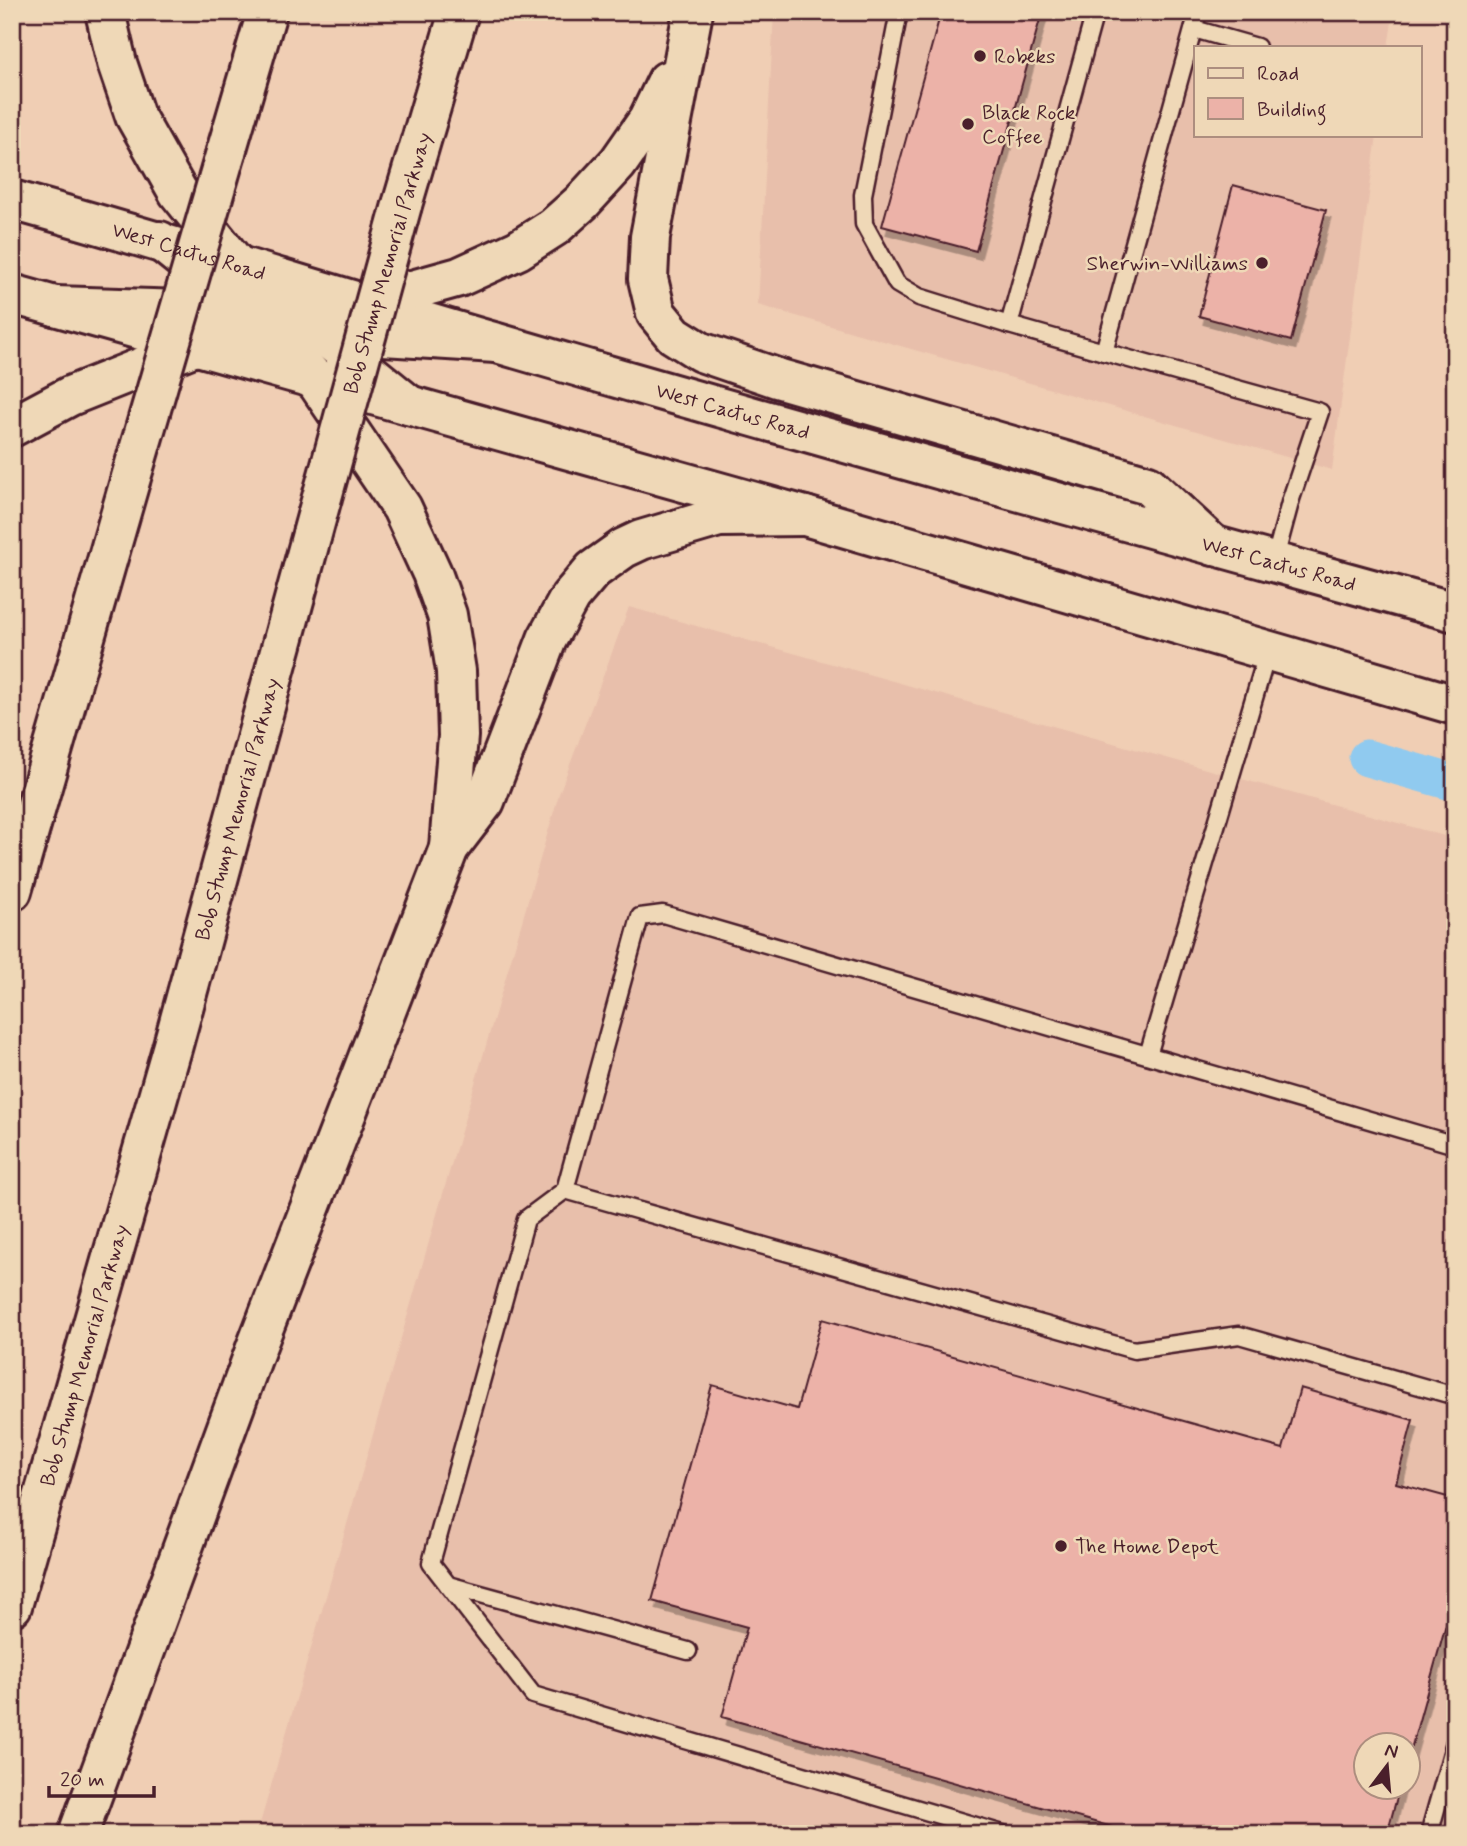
<svg xmlns="http://www.w3.org/2000/svg" width="1467" height="1846" font-family="Mynerve,sans-serif">
<style>
.built{fill:#e8bfab;fill-rule:evenodd}
.lines{fill:none;stroke-linecap:round;stroke-linejoin:round}
.canal{stroke:#90caef;stroke-width:37}
.building{fill:#ecb2a8;stroke:#4a1f2b;stroke-width:2;filter:url(#shadow)}
.service-casing{stroke:#4a1f2b;stroke-width:21}
.secondary-casing{stroke:#4a1f2b;stroke-width:44}
.motorway-casing{stroke:#4a1f2b;stroke-width:44}
.service{stroke:#efd8b7;stroke-width:16}
.secondary{stroke:#efd8b7;stroke-width:38}
.motorway{stroke:#efd8b7;stroke-width:38}
.motorway-bridge-casing{stroke:#4a1f2b;stroke-width:44;stroke-linecap:butt}
.motorway-bridge{stroke:#efd8b7;stroke-width:38}
.poi-dot{fill:#4a1f2b;stroke:#efd8b7;stroke-width:2.5}
.labels{text-anchor:middle;stroke-width:5;stroke-linejoin:round;paint-order:stroke}
.poi-label{font-size:21px;fill:#4a1f2b;stroke:#efd8b7;text-anchor:start}
.street-label{font-size:21px;fill:#4a1f2b;stroke:#efd8b7}
</style>
<defs>
<filter id="shadow"><feDropShadow dx="4.5" dy="8" stdDeviation="0" flood-color="#0004"/></filter>
</defs>
<rect width="100%" height="100%" fill="#f0ceb4"/>
<filter id="ink" filterUnits="userSpaceOnUse"><feTurbulence type="fractalNoise" baseFrequency=".0143" numOctaves="2"/><feDisplacementMap in="SourceGraphic" scale="14" xChannelSelector="R" yChannelSelector="G"/><feConvolveMatrix kernelMatrix="1 2 1 2 8 2 1 2 1" color-interpolation-filters="sRGB"/></filter>
<g filter="url(#ink)">
<g class="built">
<polygon points="774,12 1358,12 1392,22 1388,47 1196,47 1196,135 1377,135 1332,470 758,305"/>
<path d="M629,607l826,232v995h-1198l302,-1040zM1366,1744h42v42h-42z"/>
</g>
<g class="lines">
<polyline class="canal" points="1367,758 1455,783"/>
</g>
<g class="building">
<polygon points="941,12 1042,12 976,251 882,226"/>
<polygon points="1233,185 1326,210 1291,341 1199,316"/>
<polygon points="822,1319 1283,1449 1300,1388 1413,1420 1396,1483 1455,1499 1455,1592 1408,1760 1408,1744 1366,1744 1366,1786 1400,1786 1387,1834 1137,1834 722,1717 747,1627 652,1601 712,1385 797,1409"/>
</g>
<g class="lines">
<g class="service-casing">
<g id="service">
<polyline points="899,12 863,195 864,224 897,284 919,297 1009,325"/>
<polyline points="1095,12 1009,325 1104,352"/>
<polyline points="1198,12 1104,352 1320,412 1291,499 1274,562"/>
<polyline points="1194,29 1257,47"/>
<polyline points="1148,1055 1268,651"/>
<polyline points="1455,1145 663,914 640,917 565,1190 1134,1350 1239,1335 1455,1396"/>
<polyline points="565,1190 526,1219 431,1563 533,1695 1003,1834"/>
<polyline points="448,1585 688,1651"/>
<polyline points="1429,1834 1455,1742"/>
</g>
</g>
<g class="secondary-casing">
<g id="secondary">
<path id="s1" d="M12,200c163,45 323,96 485,143 318,93 638,181 958,269"/>
<polyline points="12,294 805,516 1455,705"/>
</g>
</g>
<g class="motorway-casing">
<g id="motorway">
<polyline points="105,12 117,63 135,116 178,192 235,263 409,405"/>
<polyline points="693,12 650,237 648,279 656,313 674,335 701,352 777,378 1148,485 1214,546"/>
<polyline points="226,152 267,12"/>
<polyline points="402,205 459,12"/>
<polyline points="160,241 277,335 313,377 402,508 432,573 447,615 456,671 458,736 449,848"/>
<polyline points="55,306 249,312 362,304 459,277 518,250 554,227 582,202 618,163 648,120 667,81"/>
<polyline points="12,427 70,396 195,346 319,332 496,343"/>
<polyline points="12,891 130,481"/>
<path id="s2" d="M12,1606l161,-561 139,-511"/>
<polyline points="78,1834 257,1345 449,848 485,801 547,639 570,597 593,570 624,548 641,540 719,517 805,516"/>
</g>
</g>
<use href="#service" class="service"/>
<use href="#secondary" class="secondary"/>
<use href="#motorway" class="motorway"/>
<g class="motorway-bridge-casing">
<g id="motorway-bridge">
<polyline points="130,481 226,152"/>
<polyline points="312,534 402,205"/>
</g>
</g>
<use href="#motorway-bridge" class="motorway-bridge"/>
</g>
</g>
<g class="poi-dot">
<circle cx="980" cy="56" r="7"/>
<circle cx="968" cy="124" r="7"/>
<circle cx="1262" cy="263" r="7"/>
<circle cx="1061" cy="1546" r="7"/>
</g>
<g class="labels">
<g class="poi-label">
<text x="994" y="63">Robeks</text>
<text x="982" y="119">Black Rock<tspan x="982" dy="24">Coffee</tspan></text>
<text x="1248" y="270" text-anchor="end">Sherwin-Williams</text>
<text x="1075" y="1553">The Home Depot</text>
</g>
<g class="street-label">
<text dy="7" stroke="none"><textPath href="#s1" startOffset="184">West Cactus Road</textPath></text>
<text transform="translate(387 263) rotate(-74)" y="7">Bob Stump Memorial Parkway</text>
<text dy="7" stroke="none"><textPath href="#s1" startOffset="751">West Cactus Road</textPath></text>
<text dy="7" stroke="none"><textPath href="#s1" startOffset="1318">West Cactus Road</textPath></text>
<text dy="7" stroke="none"><textPath href="#s2" startOffset="828">Bob Stump Memorial Parkway</textPath></text>
<text dy="7" stroke="none"><textPath href="#s2" startOffset="261">Bob Stump Memorial Parkway</textPath></text>
</g>
</g>
<rect width="1467" height="1846" fill="none" stroke="#efd8b7" stroke-width="42"/>
<rect x="21" y="21" width="1425" height="1804" fill="none" stroke="#4a1f2b" stroke-width="2.5" filter="url(#ink)"/>
<rect x="1194" y="46" width="228" height="91" fill="#efd8b7" stroke="#ad8e7f" stroke-width="2"/>
<rect x="1208" y="68" width="35" height="10" fill="#efd8b7" stroke="#ad8e7f" stroke-width="2"/>
<text x="1257" y="80" font-size="21" fill="#4a1f2b">Road</text>
<rect x="1208" y="98" width="35" height="21" fill="#ecb2a8" stroke="#ad8e7f" stroke-width="2"/>
<text x="1257" y="116" font-size="21" fill="#4a1f2b">Building</text>
<g transform="translate(1387 1766) rotate(16)"><circle r="33" fill="#efd8b7" stroke="#ad8e7f" stroke-width="2"/>
<path d="M0-5L12 26L0 18L-12 26Z" fill="#4a1f2b"/>
<text y="-10" font-size="19" font-weight="bold" text-anchor="middle" fill="#4a1f2b">N</text>
</g>
<path d="M49 1786v10h105v-10" fill="none" stroke="#4a1f2b" stroke-width="3.5"/>
<text x="60" y="1786" font-size="21" fill="#4a1f2b" stroke="#efd8b7" stroke-width="5" paint-order="stroke">20 m</text>
</svg>
